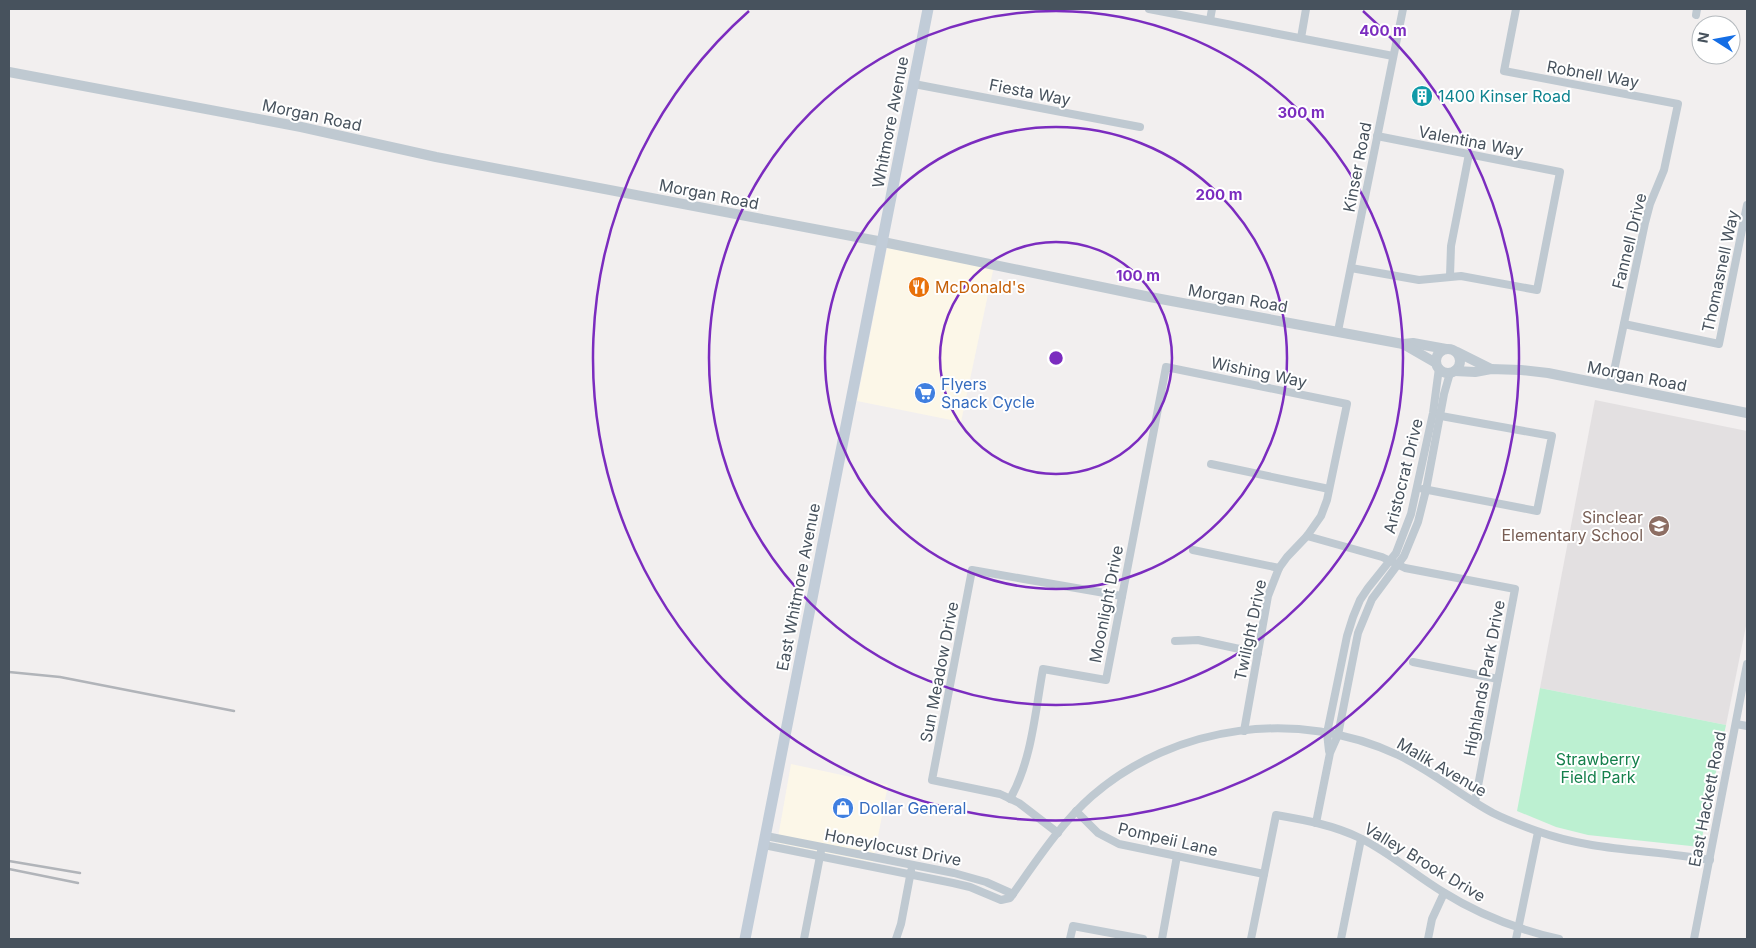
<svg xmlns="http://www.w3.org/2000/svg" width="1756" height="948" font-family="Inter,sans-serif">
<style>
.commercial{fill:#fcf7e8}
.education{fill:#e3e0e1}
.green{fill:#bcf0d1}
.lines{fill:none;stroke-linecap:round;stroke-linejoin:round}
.minor{stroke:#bfc9d1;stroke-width:8}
.tertiary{stroke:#bfc9d1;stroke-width:10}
.secondary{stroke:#c1ccd8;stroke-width:11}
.rail{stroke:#b1b4b9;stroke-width:2.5}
.ring{fill:none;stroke:#7b2cbf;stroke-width:2.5}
.labels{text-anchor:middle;stroke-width:4;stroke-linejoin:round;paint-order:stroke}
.street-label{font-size:16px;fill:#47525d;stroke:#fff}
.culture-label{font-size:16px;fill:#0d838f;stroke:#fff;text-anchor:start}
.food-label{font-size:16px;fill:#c56008;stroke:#fff;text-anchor:start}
.shop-label{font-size:16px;fill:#366cbe;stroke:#fff;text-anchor:start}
.education-label{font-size:16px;fill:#785e54;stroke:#fff;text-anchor:end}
.park-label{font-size:16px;fill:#15804c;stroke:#fff}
.centre{fill:#7b2cbf;stroke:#fff;stroke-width:2.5}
.ring-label{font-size:15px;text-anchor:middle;font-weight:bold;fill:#7b2cbf;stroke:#fff;stroke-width:4;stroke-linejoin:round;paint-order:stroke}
</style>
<rect width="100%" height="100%" fill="#f2efef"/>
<g class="commercial">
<polygon points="887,248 994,266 961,422 857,401"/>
<polygon points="791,764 888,785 873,862 777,843"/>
</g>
<polygon class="education" points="1595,400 1747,431 1747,621 1726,725 1540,688"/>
<polygon class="green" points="1540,688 1726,725 1700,847 1588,835 1556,827 1517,811"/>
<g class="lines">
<g class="minor">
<polyline points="1149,9 1393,56"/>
<polyline points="1516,9 1504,71 1678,104 1664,170 1650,204 1645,223 1614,371 1609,385"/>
<polyline points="1696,15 1697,9"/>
<polyline points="1210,20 1212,9"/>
<polyline points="1301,38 1306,9"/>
<polyline points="914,84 1140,127"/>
<polyline points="1351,268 1419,280 1461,276 1537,290 1560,172 1377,136"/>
<polyline points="1450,276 1451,246 1469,154"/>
<polyline points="1624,324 1719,344 1747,205"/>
<polyline points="1338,331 1403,9"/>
<polyline points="1211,464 1329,489"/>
<polyline points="1423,489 1537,511 1552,436 1441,416"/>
<polyline points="1307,536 1382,557 1405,568 1515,589 1475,802"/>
<polyline points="1193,550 1279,568"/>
<polyline points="1175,641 1198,640 1258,653"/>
<polyline points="1413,662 1498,679"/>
<polyline points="1736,724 1747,726"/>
<polyline points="1329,751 1327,733 1347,636 1353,617 1360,600 1368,588 1396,553 1411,514 1433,413 1439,368"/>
<path d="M1010,799c22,-39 25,-87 33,-130l63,11 60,-313 181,37 -20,96 -6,16 -14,20 -20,21 -8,11 -11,28 -24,135"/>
<polyline points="1076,811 1098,833 1119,844 1264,874"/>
<polyline points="1316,823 1330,753 1338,735 1358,633 1372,599 1404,556 1418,522 1426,490 1444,394 1450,373"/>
<polyline points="1058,833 1019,803 1000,794 932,780 972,570 1122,596"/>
<polyline points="766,836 954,873 986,882 1013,894"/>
<path d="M764,845l189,38 17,4 31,13 9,-2c25,-35 50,-74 82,-102 83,-72 207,-88 306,-41 34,16 63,41 95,58 14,7 30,13 44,18 58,21 114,18 173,29"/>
<polyline points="804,939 821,851"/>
<polyline points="896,939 901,924 911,871"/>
<polyline points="1070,939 1073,926 1143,939"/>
<polyline points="1162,939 1177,856"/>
<path d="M1251,939l25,-124c29,5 57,10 84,23 30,15 55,37 83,54 35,22 77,38 116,47"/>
<polyline points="1341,939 1361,839"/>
<polyline points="1428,939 1432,919 1444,893"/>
<polyline points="1516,939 1538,832"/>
<polyline points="1694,939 1747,664"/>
</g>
<g class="tertiary">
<polyline points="9,72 301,127 436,157 883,242 1150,297 1403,344 1413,343 1446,349"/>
<polyline points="1403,344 1436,363"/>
<circle cx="1448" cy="361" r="12"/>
<polyline points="1457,352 1491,369"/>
<polyline points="1455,371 1475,372 1491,369 1521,370 1548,373 1747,413"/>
</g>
<polyline class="secondary" points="745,939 928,9"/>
<g class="rail">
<polyline points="9,672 60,677 234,711"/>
<polyline points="9,861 80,873"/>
<polyline points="9,869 78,883"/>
</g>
</g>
<g class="ring">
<circle cx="1056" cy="358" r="116"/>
<circle cx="1056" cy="358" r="231"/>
<circle cx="1056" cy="358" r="347"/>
<path d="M1363 11A463 463 0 1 1 749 11"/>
</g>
<defs>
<g id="building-disc" transform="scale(1.125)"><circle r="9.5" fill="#0f9aa8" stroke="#fff"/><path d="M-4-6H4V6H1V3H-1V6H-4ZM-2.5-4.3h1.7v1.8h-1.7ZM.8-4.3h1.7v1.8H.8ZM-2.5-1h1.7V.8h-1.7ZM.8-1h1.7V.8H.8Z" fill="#fff"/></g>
<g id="restaurant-disc" transform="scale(1.125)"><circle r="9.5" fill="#e8710a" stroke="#fff"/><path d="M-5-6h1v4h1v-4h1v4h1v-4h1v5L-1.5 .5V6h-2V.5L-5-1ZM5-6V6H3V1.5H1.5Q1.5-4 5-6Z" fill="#fff"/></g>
<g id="supermarket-disc" transform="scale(1.125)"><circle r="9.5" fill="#3f7fe0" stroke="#fff"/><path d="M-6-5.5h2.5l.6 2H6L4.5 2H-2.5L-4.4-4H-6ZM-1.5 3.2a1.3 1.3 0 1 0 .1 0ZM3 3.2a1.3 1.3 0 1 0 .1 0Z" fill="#fff"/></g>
<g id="school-disc" transform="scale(1.125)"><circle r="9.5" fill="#8d6e63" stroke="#fff"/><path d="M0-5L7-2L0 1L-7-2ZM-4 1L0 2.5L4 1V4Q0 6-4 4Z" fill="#fff"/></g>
<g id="shop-disc" transform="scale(1.125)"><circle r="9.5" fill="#3f7fe0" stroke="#fff"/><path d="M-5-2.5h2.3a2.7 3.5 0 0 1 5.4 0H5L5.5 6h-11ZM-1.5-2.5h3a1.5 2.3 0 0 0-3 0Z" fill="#fff"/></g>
</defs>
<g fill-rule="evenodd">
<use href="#building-disc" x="1422" y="96"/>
<use href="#restaurant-disc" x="919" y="287"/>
<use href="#supermarket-disc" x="925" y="393"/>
<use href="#school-disc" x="1659" y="526"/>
<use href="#shop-disc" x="843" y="808"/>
</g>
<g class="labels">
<g class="street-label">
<text transform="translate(1593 74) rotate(10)" y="6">Robnell Way</text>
<text transform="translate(1030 92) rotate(11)" y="6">Fiesta Way</text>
<text transform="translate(312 115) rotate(12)" y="6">Morgan Road</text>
<text transform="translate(890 122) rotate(-79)" y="6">Whitmore Avenue</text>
<text transform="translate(1471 141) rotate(11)" y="6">Valentina Way</text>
<text transform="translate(1357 167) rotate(-79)" y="6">Kinser Road</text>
<text transform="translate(709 194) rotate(11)" y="6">Morgan Road</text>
<text transform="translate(1629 241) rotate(-76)" y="6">Fannell Drive</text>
<text transform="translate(1720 271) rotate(-78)" y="6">Thomasnell Way</text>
<text transform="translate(1238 298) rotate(10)" y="6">Morgan Road</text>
<text transform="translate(1259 372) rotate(12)" y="6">Wishing Way</text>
<text transform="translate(1637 376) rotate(11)" y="6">Morgan Road</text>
<text transform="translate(1403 476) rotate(-76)" y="6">Aristocrat Drive</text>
<text transform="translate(798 587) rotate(-79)" y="6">East Whitmore Avenue</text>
<text transform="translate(1106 604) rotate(-79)" y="6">Moonlight Drive</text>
<text transform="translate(1250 630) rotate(-78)" y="6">Twilight Drive</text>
<text transform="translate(939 672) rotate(-79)" y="6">Sun Meadow Drive</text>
<text transform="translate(1484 678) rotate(-79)" y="6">Highlands Park Drive</text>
<text transform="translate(1442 767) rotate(30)" y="6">Malik Avenue</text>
<text transform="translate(1707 799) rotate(-79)" y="6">East Hackett Road</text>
<text transform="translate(1168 839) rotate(13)" y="6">Pompeii Lane</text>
<text transform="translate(893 847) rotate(11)" y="6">Honeylocust Drive</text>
<text transform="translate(1425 862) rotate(31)" y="6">Valley Brook Drive</text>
</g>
<g class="culture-label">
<text x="1438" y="102">1400 Kinser Road</text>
</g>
<g class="food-label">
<text x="935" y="293">McDonald's</text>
</g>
<g class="shop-label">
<text x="941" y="390">Flyers<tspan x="941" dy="18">Snack Cycle</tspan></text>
<text x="859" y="814">Dollar General</text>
</g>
<g class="education-label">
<text x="1643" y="523">Sinclear<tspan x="1643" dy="18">Elementary School</tspan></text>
</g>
<g class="park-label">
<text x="1598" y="765">Strawberry<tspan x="1598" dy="18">Field Park</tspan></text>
</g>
</g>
<circle cx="1056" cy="358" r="8" class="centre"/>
<g class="ring-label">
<text x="1383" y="36">400 m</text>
<text x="1301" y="118">300 m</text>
<text x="1219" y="200">200 m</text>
<text x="1138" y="281">100 m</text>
</g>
<rect width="1756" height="948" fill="none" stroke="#47525d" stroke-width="20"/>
<g transform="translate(1716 40) rotate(281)"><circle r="24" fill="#ffffff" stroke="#b5babe"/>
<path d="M0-4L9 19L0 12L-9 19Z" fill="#156ee5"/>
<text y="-8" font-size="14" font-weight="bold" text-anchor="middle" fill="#47525d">N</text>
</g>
</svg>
